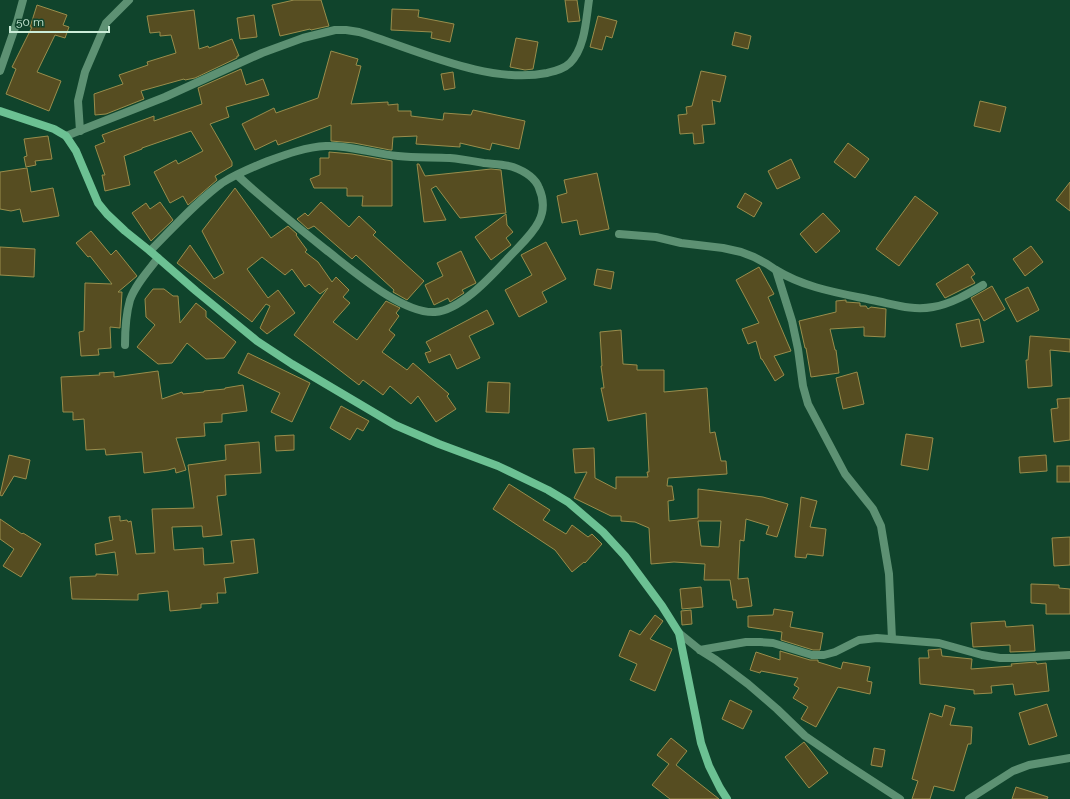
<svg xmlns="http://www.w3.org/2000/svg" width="1070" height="799" font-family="Raleway,sans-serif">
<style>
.building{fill:#564d21;stroke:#998d4c;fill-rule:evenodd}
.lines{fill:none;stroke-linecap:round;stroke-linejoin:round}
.street{stroke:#5d9173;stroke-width:8}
.secondary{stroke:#6cc193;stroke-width:8}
</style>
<rect width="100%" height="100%" fill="#10442c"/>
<g class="building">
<polygon points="294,0 321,0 329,26 311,30 310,29 280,36 272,5"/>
<polygon points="565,0 577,0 580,21 568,22"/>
<polygon points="37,5 67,15 63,25 69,27 65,38 55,35 37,72 61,81 49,111 6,94 16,69 12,67 32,27 30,27"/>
<polygon points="392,9 419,10 418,17 454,24 450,42 431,38 432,32 391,30"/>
<polygon points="194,10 199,49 208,46 209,48 232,39 239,56 237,56 237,58 195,78 185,80 184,79 141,91 144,99 106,114 95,115 94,94 123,84 119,75 148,65 147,62 176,53 171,35 160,36 160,32 150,33 147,16"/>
<polygon points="254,15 257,37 240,39 237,18"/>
<polygon points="598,16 617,21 612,38 606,36 602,50 590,47"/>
<polygon points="735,32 751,36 748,49 732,45"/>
<polygon points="516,38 538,42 533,69 525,70 510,67"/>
<polygon points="331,51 358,59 356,65 361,66 351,104 388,102 388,105 398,104 398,111 411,111 411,116 443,120 444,113 471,115 473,110 525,121 519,149 492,143 490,150 460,143 460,147 416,144 417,136 393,137 392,150 390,150 354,143 331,141 331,125 278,145 276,140 255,150 242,124 274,108 276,113 318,98"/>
<polygon points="241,69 246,85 263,79 269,95 226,107 229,117 210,124 232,162 232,166 215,176 217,180 188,205 183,196 170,203 154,172 176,160 178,164 203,151 191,131 142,148 142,149 124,156 130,185 105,191 102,175 105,175 95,146 105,142 102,135 154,116 154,121 202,104 198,88"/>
<polygon points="701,71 726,76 720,102 712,100 715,124 702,125 704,143 694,144 693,133 680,134 678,115 687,114 686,107 692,106"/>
<polygon points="453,72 455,88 444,90 441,74"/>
<polygon points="980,101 1006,107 1000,132 974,126"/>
<polygon points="48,136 52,159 35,161 36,165 26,167 24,157 27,156 24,139"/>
<polygon points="848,143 869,159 855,178 834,162"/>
<polygon points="329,152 352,154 392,161 392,206 362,206 363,196 347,196 347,188 314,188 310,179 320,175 320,158 329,158"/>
<polygon points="791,159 800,178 777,189 768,171"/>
<polygon points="417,164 419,164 425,176 491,169 501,170 506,213 460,218 436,186 431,189 446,220 424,222"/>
<polygon points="27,168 31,192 53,188 59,216 23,222 20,209 11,211 0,209 0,172"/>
<polygon points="597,173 609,229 580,235 577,220 562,223 557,196 567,193 564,180"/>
<polygon points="1070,182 1070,211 1056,200"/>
<polygon points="235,188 271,238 288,226 297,234 296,235 307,250 305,252 318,262 332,282 336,277 349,290 343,297 350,303 333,322 357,340 386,301 400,308 396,313 399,316 389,330 395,335 382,352 407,370 413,363 449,394 447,396 456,409 436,422 418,396 411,404 390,386 383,395 363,380 359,385 294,335 328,288 320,294 309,284 305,287 292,269 285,275 262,257 247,269 268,298 278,290 295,313 267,334 260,328 270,306 266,304 252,322 177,263 190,245 214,279 224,273 202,231"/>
<polygon points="745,193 762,203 754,217 737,207"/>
<polygon points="915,196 938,213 899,266 876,249"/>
<polygon points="160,202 173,220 151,241 132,213 146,203 150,209"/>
<polygon points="321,202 349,227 359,216 376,232 373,235 424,281 407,300 393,292 394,290 356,255 352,259 314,226 308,229 297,219 305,213 308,216"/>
<polygon points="823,213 840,231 816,253 800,234"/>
<polygon points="506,214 507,225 513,232 506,238 511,245 491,260 475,237"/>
<polygon points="91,231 111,255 116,250 137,276 118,292 122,292 120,328 110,327 111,348 98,349 99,355 81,356 79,332 84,331 85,283 112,284 90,256 88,257 76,243"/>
<polygon points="546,242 566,279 542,292 547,302 519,317 505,290 532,275 521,255"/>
<polygon points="1031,246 1043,262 1025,276 1013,259"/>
<polygon points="0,247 35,249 34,277 0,275"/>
<polygon points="461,251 476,283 462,290 464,293 453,300 450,302 448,298 434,305 425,285 443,276 437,263"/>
<polygon points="968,264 975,274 971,277 975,283 945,298 936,284"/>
<polygon points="759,267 774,294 768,297 791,351 774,356 784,375 775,381 762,359 761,359 756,341 748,344 742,329 759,323 736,280"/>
<polygon points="597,269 614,272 611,289 594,285"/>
<polygon points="992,286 1005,309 984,321 971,298"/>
<polygon points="1028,287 1039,310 1017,322 1005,299"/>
<polygon points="153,289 164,289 173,296 178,296 180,323 196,303 206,311 206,317 236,342 224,358 206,359 187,343 172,363 158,364 137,347 155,325 146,317 145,299"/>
<polygon points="846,300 846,302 860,303 860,306 866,306 868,309 871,307 886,309 885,337 864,336 864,327 830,329 835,350 836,350 839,373 811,377 806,348 805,348 799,321 836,312 836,301"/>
<polygon points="487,310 494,324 469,336 480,358 457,369 450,354 429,363 425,353 431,351 426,342"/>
<polygon points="979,319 984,342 961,347 956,324"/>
<path d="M621,330l2,34 14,1v5h27v22l43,-4 3,45 5,-1 6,29h5l1,13 -59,4 -1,8h5l2,14 -6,1 1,20 29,-3v-29l65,8 25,7 -11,33 -11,-3 3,-8 -23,-7 -2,22 -4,-1 -2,39 10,-1 4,28 -15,2 -1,-8h-3l-3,-20h-26l1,-16 -31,-2 -23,2 -2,-36 -14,-6 -14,-1v-5h-10l-37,-18 13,-26 -12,1 -2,-24 21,-1 1,30 21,11v-12h32l-1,-5h2l-3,-59 -38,8 -7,-33h3l-3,-22h1l-2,-34zM698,521h23l-2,26 -18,-1z"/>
<polygon points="1030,336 1070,339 1070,352 1050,350 1052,386 1028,388 1026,360 1028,360"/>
<polygon points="248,353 310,383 292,422 271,412 280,393 238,373"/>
<polygon points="158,371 162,399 182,392 183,394 204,392 204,391 225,389 225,388 243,385 247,411 222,414 222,422 204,423 205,436 176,438 186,470 176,473 175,468 168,470 144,473 142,452 106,455 105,449 86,450 84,419 73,420 73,412 63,412 61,377 100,375 99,373 114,372 114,377"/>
<polygon points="857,372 864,404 843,409 836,378"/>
<polygon points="488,382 510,383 509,413 486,412"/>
<polygon points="1070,398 1070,440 1054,442 1051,409 1058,408 1057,399"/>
<polygon points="341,406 369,421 363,431 357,428 350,440 330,428"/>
<polygon points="906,434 933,438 928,470 901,465"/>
<polygon points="294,435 294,450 276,451 275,436"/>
<polygon points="259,442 261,473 225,475 226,495 217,496 222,535 203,537 202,526 172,527 174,550 203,548 204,565 234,563 231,541 254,539 258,573 224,578 226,593 217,593 218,603 201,604 201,608 170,611 168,591 138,594 138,600 72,599 70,577 96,576 96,574 118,575 115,552 96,555 95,544 113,540 109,517 120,516 120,521 127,520 128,522 131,521 136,554 155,553 152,509 194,508 188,465 226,460 225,445"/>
<polygon points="9,455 30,460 26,479 14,476 2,496 0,495"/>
<polygon points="1046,455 1047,471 1020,473 1019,457"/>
<rect x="1057" y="466" width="13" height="16"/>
<polygon points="509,484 550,510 543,520 566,534 572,525 588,537 592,534 602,544 585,563 584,562 572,572 555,550 493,509"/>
<polygon points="801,497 817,501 810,527 826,529 823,556 807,554 806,558 795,557"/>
<polygon points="0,519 22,534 23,533 41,544 21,577 3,566 14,549 0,539"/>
<polygon points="1070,537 1070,565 1054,566 1052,538"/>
<polygon points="1031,584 1059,585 1059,588 1070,589 1070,614 1046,614 1046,604 1031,603"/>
<polygon points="701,587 703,607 682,609 680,589"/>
<polygon points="774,609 793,612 790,627 823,633 820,650 813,650 781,640 782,632 748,627 748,616 773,615"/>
<polygon points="691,610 692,624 682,625 681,611"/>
<polygon points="655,615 663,621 650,639 672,649 655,691 630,680 637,664 619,656 630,630 640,635"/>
<polygon points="1005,621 1006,627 1033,625 1035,651 1010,652 1010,645 973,647 971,623"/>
<polygon points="941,649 942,656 972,659 971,669 1012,666 1011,664 1036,662 1037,664 1046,663 1049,691 1015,695 1013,684 991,686 992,693 974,694 974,690 920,684 919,658 929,658 928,650"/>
<polygon points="780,651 810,660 818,660 818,662 841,669 843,662 870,667 867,681 872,682 870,694 838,687 816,727 801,719 808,707 793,698 799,688 794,685 798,678 761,671 760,673 750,670 756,652 780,660"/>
<polygon points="730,700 752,711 743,729 722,719"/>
<polygon points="1047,704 1057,736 1029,745 1019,713"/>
<polygon points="945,705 955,708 950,725 972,727 971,744 968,744 954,791 934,786 930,799 912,799 918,781 912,779 930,713 942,717"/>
<polygon points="671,738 687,751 676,765 719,799 670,799 652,785 669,764 657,755"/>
<polygon points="804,742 828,773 809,788 785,757"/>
<polygon points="874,748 885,750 882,767 871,765"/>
<polygon points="1016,787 1048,797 1047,799 1012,799"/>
</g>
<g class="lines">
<g class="street">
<polyline points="0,71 17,22 23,0"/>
<polyline points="80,131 78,101 85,72 106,23 129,0"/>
<path d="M66,136l99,-39 97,-44 41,-15 32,-8h11l13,2c56,17 129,53 188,41 8,-2 17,-4 23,-10 15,-15 16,-43 19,-63"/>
<polyline points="619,234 656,237 681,243 723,248 741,252 754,257 767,264 776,270"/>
<path d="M150,251c23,-23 46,-49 72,-68 14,-9 31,-16 46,-22 19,-7 38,-14 58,-15 24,-1 48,8 72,10 17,2 35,1 52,2 11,1 22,3 34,5 9,1 20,1 29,4 11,4 22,10 26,21 13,29 -9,47 -27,66 -18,19 -50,56 -77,58 -33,2 -84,-43 -110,-63 -30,-24 -60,-48 -88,-74"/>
<path d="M125,345c0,-15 1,-31 5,-45 5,-15 18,-29 28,-42"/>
<polyline points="679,633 700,650 716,660 748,684 777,709 805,736 843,762 900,799"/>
<path d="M892,639l-3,-65 -8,-48 -8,-17 -28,-35 -37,-70 -5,-18 -5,-37 -6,-28 -16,-51c29,18 63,23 96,30 21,4 40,11 61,7 18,-3 35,-13 50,-22"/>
<polyline points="700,650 746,642 760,642 773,643 812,655 824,655 835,652 859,640 877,638 939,643 982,655 1000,658 1016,658 1070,655"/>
<polyline points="969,799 1013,771 1029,765 1070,758"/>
</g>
<polyline class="secondary" points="0,111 54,129 66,136 76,151 98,203 107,214 125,231 150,251 196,291 257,341 292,364 395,425 439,444 498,466 548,490 568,502 603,532 625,556 662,606 679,633 701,743 709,766 720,788 727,799"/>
</g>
<path d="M10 26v6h99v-6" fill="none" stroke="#ccedd9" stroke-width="2"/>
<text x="16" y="26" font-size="12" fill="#ccedd9" stroke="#10442c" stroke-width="3" paint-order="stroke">50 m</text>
</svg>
